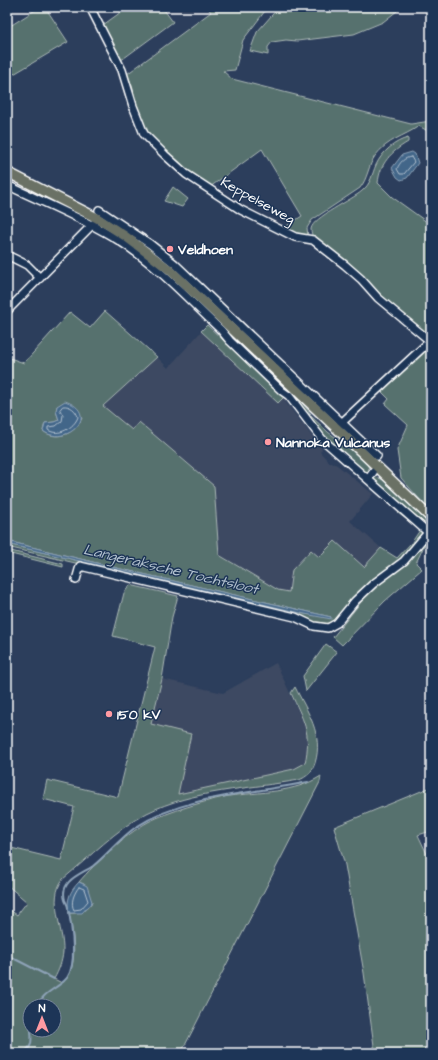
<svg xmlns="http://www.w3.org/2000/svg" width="438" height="1060" font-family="'Architects Daughter',sans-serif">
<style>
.built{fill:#3d4962}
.green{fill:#57716e;stroke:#abb8b6;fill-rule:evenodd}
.water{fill:#426689;stroke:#8ea3b8}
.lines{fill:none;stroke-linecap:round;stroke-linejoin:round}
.shore{stroke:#b3c2d0;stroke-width:1}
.stream{stroke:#8ea3b8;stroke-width:2}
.minor-casing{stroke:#fff;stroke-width:10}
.major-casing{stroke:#fff;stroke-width:12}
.minor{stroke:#1d3557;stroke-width:7}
.major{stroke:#6a7165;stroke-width:9}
.poi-dot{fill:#ff9aa2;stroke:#1d3557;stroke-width:1.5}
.labels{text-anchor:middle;stroke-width:3;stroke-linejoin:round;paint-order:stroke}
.street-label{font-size:14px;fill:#fff;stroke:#1d3557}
.poi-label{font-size:14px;font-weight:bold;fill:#fff;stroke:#1d3557;text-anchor:start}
.water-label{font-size:15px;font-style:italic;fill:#b3c2d0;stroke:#1d3557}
</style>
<rect width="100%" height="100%" fill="#2c3e5c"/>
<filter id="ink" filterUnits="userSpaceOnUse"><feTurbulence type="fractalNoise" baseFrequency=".025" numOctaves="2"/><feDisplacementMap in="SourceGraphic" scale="8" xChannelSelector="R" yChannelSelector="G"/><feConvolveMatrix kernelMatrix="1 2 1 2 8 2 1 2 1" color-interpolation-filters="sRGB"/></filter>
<g filter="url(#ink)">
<g class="built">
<polygon points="207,325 284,397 287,404 322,449 320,452 329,462 337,465 373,494 350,521 381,548 364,567 335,541 319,557 311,550 292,570 289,592 278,590 219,555 214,486 139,422 132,430 103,406 157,357 168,368"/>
<polygon points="276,663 308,732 308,749 305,763 294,769 178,794 151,724 162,679 223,693"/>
</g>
<g class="green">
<polygon points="40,7 45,7 68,42 7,78 7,28"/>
<polygon points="128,7 162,7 173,22 120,61 103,25"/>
<path d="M207,7h61l-25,33 -8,30 -12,1 9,8 179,45 20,-3v12l-12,-7c-16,11 -31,13 -44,30 -7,10 -7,22 -15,32l-48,32 -5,8 1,9 -11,-1 -15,-7 20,-13 -40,-67 -52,38c-32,-23 -60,-41 -75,-80 -2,-6 0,-12 -2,-18 -1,-5 -4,-10 -6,-15l84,-62z"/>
<polygon points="279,7 402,7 383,22 354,34 297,41 286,40 272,42 268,47 268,55 250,51 257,32"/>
<path d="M408,138v4c-17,10 -28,21 -30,41l14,14 39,28v113l-57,-47 -61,-53c-1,-3 -2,-6 -2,-9 2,-12 41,-29 51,-38 9,-7 10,-17 14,-26 6,-13 19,-24 32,-27z"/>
<polygon points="173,187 188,199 182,207 164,201"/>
<path d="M105,311l52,46 -54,49 29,24 7,-8 75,64 5,69 59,35 11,2 3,-22 19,-20 8,7 16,-16 29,26 17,-19 16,10 15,-16 8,-12 -22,-17 1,-1 24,20c-4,23 -50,44 -66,61 -8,9 -17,28 -29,31 -8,2 -19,-5 -26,-8l-295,-69v-3l298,70 26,3 -210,-48 -114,-28v-184l17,6 46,-51 20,16zM57,406l25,12c-6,15 -25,24 -39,13l2,-8 9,-1 5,-2 -3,-9z"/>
<polygon points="207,325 284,397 278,403 201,331"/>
<polygon points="240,344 299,399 311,414 306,415 291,393 286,391 238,346"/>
<polygon points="431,345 431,512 401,478 397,450 408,425 385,404 389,399 381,391"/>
<polygon points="307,416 311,416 328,432 343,443 339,442 334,447"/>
<polygon points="339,444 342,446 345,444 367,463 369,469 367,473 360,470 360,468 335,448"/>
<polygon points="376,477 384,480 426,519 427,525 373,480"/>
<polygon points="431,539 431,545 428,544 424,546 416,563 422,569 385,601 342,645 333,637 365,597 425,540"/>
<polygon points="7,550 63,564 63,567 7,553"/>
<path d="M130,585l48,11 -6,21 -10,62 -11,45 40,10 -13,60 116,-25 11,-6c7,-31 -2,-43 -14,-70l4,-6c12,24 29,48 20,76 -3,9 -8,14 -16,17 -50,9 -106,10 -152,33 -31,16 -57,44 -84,66 -16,21 1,49 0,73 -1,10 -4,18 -9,27l8,4c18,-13 11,-51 7,-70 9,1 19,-3 23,-11l-8,-18 -5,-2c16,-19 47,-48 69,-60 19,-10 60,-22 81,-26 30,-4 66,-3 92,-20l-1,6 -139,271h-174v-145l10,7 10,-13 -20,-17v-38l54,13 13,-53 -31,-8 4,-19 71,17 37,-150 -42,-11 11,-43zM30,1006h24v24h-24z"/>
<polygon points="326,644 337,652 306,691 303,676"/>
<polygon points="431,787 431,831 418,835 428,856 431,855 431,1053 375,1053 364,973 345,865 334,827"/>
</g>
<g class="water">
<polygon points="412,152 415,154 418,163 407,178 401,180 397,177 392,168 402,155"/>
<path d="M65,401c38,13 0,47 -22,30l2,-8 9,-1 5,-2 -3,-9 1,-5z"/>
<polygon points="7,541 121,569 331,617 331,619 305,614 7,544"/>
<path d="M79,882l8,4 5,16 -10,11h-13c-3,-13 1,-22 10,-31z"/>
</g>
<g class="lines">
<g class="shore">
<path d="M411,157l3,5 -10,12h-4l-3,-5c3,-7 7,-11 14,-12z"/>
<path d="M63,406c7,-1 13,4 15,11 -4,11 -20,20 -30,13v-3l8,-1 6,-5 1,-6 -3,-5z"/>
<path d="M79,887l5,2 4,12 -7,8 -7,1c-4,-7 0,-17 5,-23z"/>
</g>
<g class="stream">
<path d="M68,908c0,-3 -2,-5 -3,-8 -6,-20 17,-26 28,-34 15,-12 27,-28 43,-39 49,-32 116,-33 172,-45"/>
<polyline points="7,955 54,979"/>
<path d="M37,1006c5,-12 18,-17 27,-25 14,-11 8,-52 5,-69"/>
<path d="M20,1053c13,-4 12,-11 11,-23"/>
</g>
<g class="minor-casing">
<g id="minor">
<polyline points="90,7 122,70 133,106 144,134 165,155 186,174 241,210 295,237 313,240 345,265 361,279 378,298 430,341 336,428"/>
<path d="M7,185c37,18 76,33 111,55 37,23 71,60 103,90l9,11 52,50 7,5 33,43 109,96"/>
<polyline points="99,210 150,244 175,264 377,456"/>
<polyline points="7,255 27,265 40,278"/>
<polyline points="7,311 94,223"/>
<polyline points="368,479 377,467"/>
<polyline points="76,580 80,566 295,617 314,626 328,628 337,623 355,601 373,584 404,561 431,529"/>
</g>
</g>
<g class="major-casing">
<polyline id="major" points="7,172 97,218 125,236 170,270 431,518"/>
</g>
<use href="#minor" class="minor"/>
<use href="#major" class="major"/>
</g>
</g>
<g class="poi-dot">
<circle cx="170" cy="249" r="4"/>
<circle cx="268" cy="442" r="4"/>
<circle cx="109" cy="714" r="4"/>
</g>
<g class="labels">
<g class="street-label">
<text transform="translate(258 200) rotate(29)" y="5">Keppelseweg</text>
</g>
<g class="poi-label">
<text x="178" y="254">Veldhoen</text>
<text x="276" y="447">Nannoka Vulcanus</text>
<text x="117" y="719">150 kV</text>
</g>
<g class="water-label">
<text transform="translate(171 569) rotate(13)" y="5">Langeraksche Tochtsloot</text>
</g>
</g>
<rect width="438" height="1060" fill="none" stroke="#1d3557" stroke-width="24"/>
<rect x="12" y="12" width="414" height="1036" fill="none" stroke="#fff" stroke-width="1.5" filter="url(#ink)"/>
<g transform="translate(42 1018)"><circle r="19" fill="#1d3557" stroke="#77869a"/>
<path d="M0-3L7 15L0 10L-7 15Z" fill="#ff9aa2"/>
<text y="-6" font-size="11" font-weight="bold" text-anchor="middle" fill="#ffffff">N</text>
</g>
</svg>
